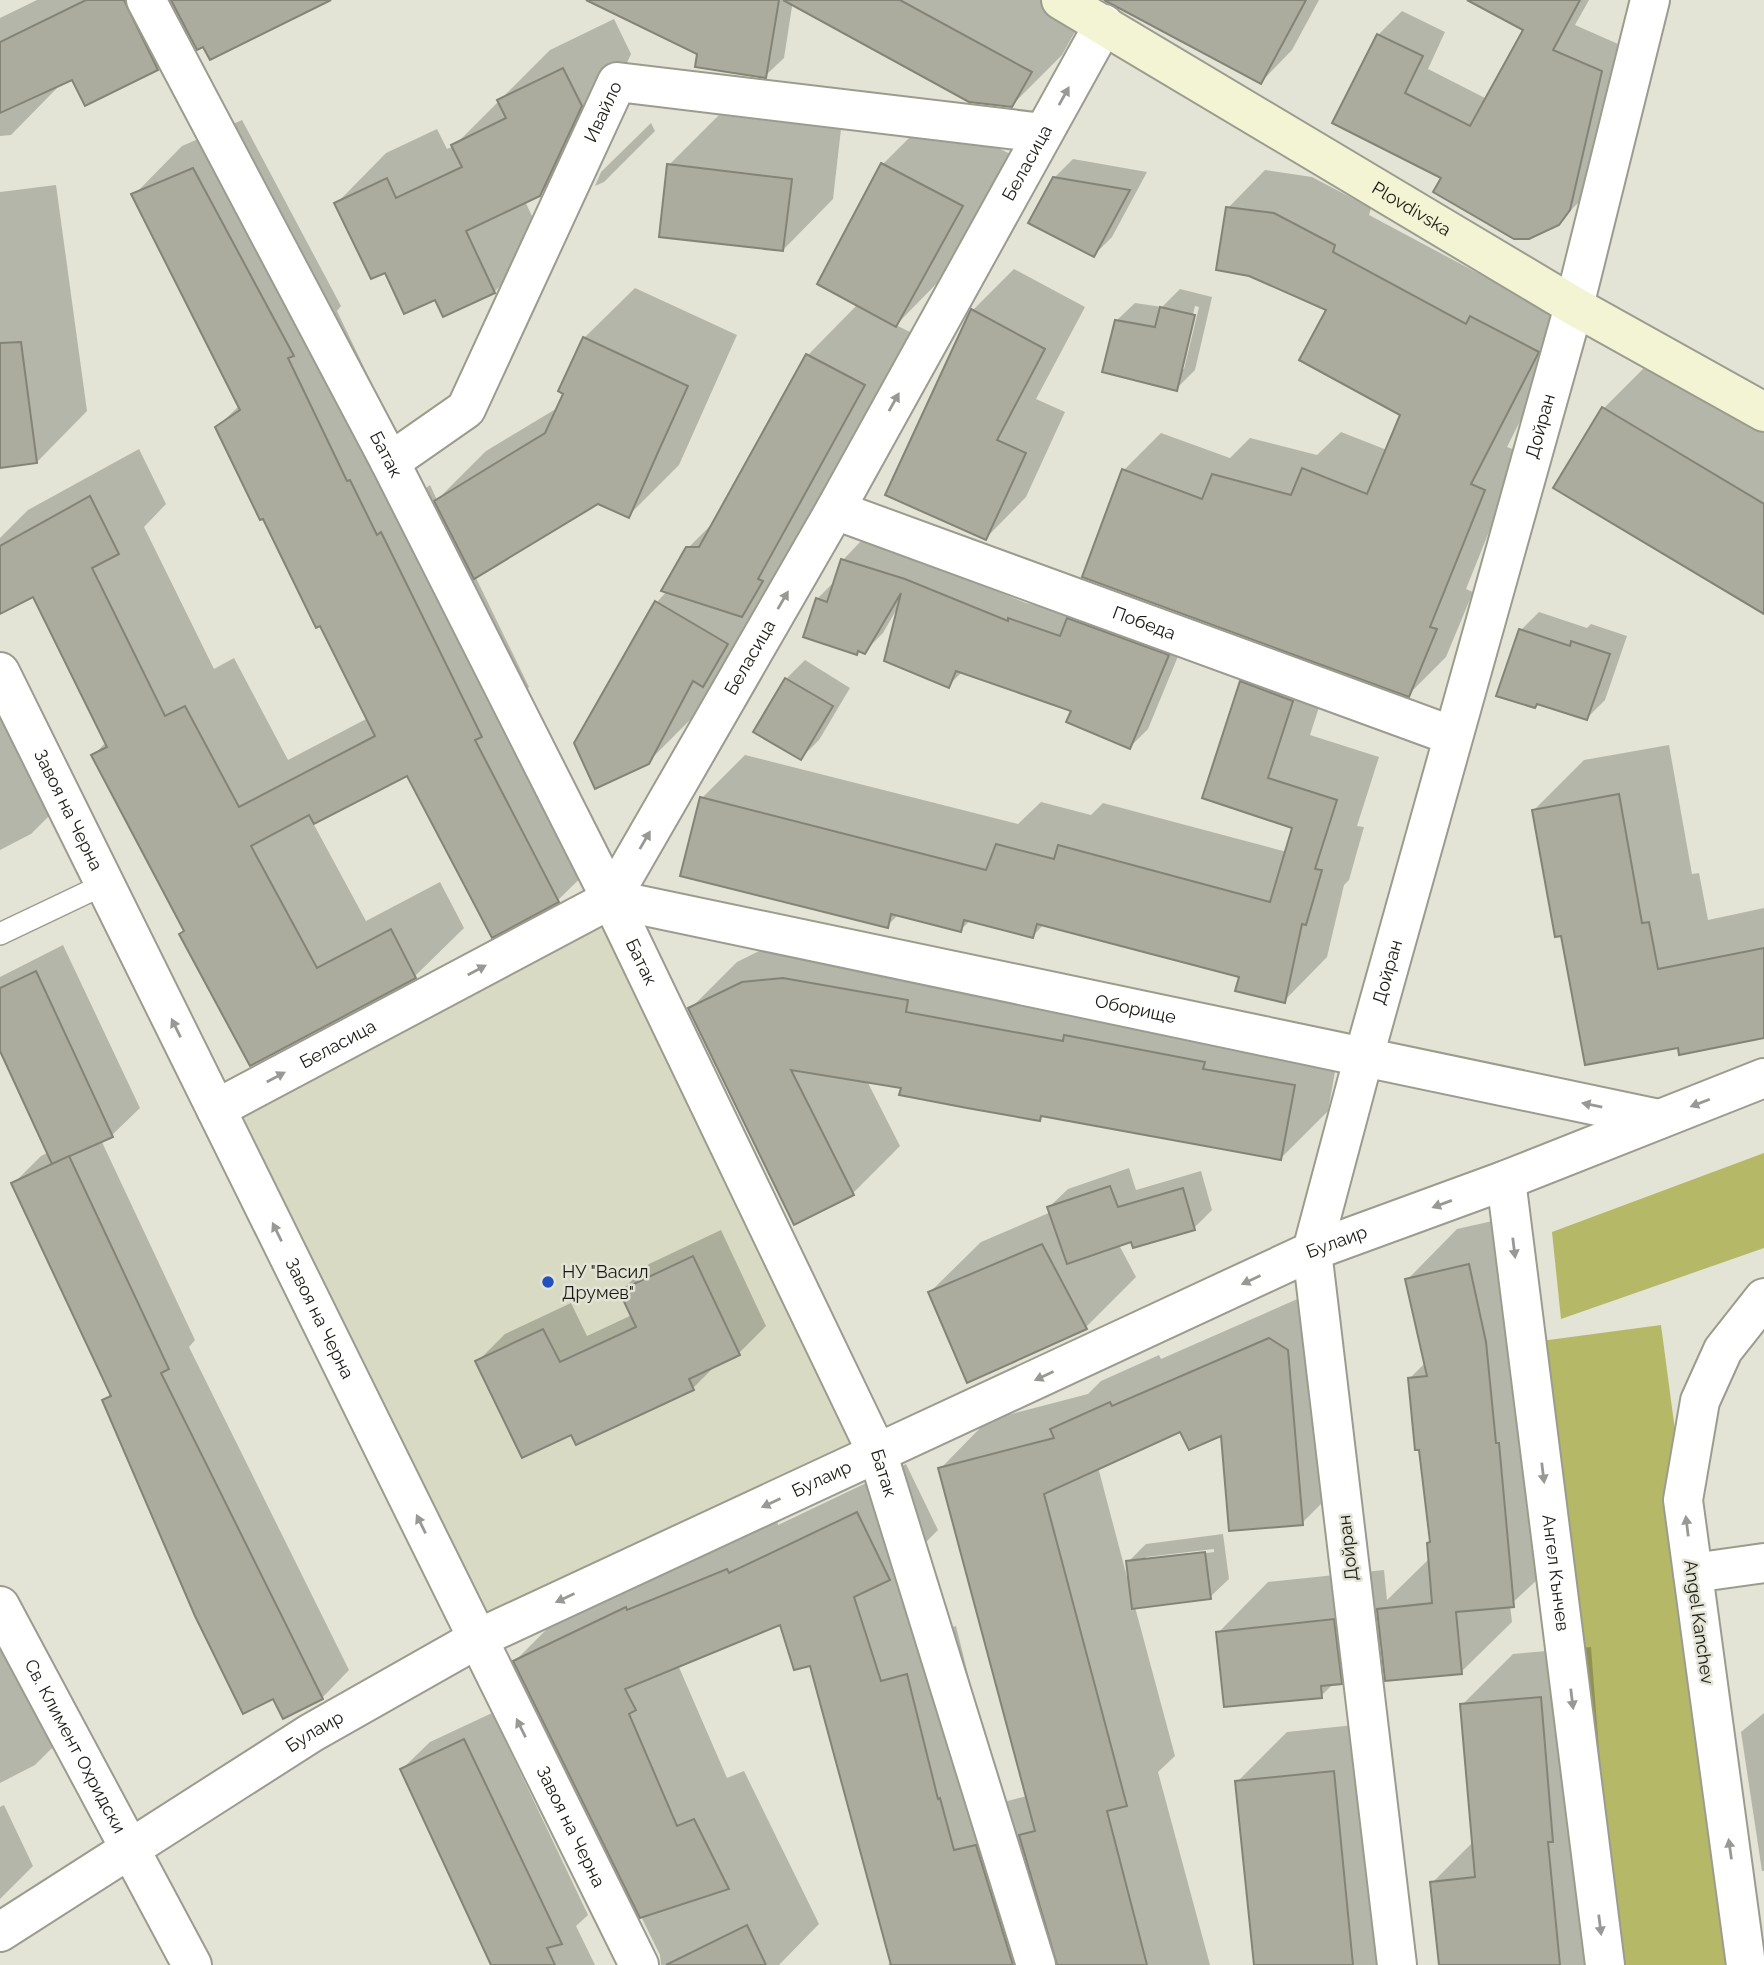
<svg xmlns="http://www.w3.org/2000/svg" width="1764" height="1965" font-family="Raleway,sans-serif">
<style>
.built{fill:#d8dac3}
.green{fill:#b5b867}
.shadow{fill:#0003;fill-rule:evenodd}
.building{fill:#abac9e;stroke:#838477;stroke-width:2}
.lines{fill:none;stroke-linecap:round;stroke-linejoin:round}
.lane-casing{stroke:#9b9c8e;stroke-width:24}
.street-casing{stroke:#9b9c8e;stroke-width:42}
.secondary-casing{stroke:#9b9c8e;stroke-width:42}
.lane{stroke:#fff;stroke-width:21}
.street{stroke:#fff;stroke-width:38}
.secondary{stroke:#f3f4d4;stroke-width:38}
.oneway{fill:#989895}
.poi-dot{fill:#2251bf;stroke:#e3e4d5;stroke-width:2.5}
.labels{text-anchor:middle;stroke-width:5;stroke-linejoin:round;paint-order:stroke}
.street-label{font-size:18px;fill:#191a14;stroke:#e3e4d5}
.poi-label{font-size:18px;fill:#191a14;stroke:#e3e4d5;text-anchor:start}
</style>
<rect width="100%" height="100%" fill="#e3e4d5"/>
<polygon class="built" points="611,899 878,1455 477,1639 216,1109"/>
<g class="green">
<polygon points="1764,1153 1764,1248 1561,1319 1552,1232"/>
<polygon points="1661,1325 1746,1965 1605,1965 1526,1343"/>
</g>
<g class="shadow">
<polygon points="37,0 328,0 204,45 191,34 157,68 73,78 61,84 11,135 0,136 0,18"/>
<polygon points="625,0 793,0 784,58 765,76 699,53"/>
<polygon points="811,0 1042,0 1081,21 1062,55 1012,105"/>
<polygon points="1108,0 1319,0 1292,50 1261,82"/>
<polygon points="1494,0 1589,0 1575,25 1625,47 1582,199 1558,223 1444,177 1334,122 1378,35 1402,11 1445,32 1428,69 1487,99 1525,29"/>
<polygon points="614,19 631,54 590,144 539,195 525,201 544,242 494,292 436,297 386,270 336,204 386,153 437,129 447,149 454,146 550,50"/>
<polygon points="933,114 1012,155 946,274 896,325 914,334 699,711 648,762 576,743 657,602 667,591 688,548 717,519 808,355 858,304 819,284 883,164"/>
<polygon points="719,115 841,129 833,199 783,250 669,165"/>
<polygon points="242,120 341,306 337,311 396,434 398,433 426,488 430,485 437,500 486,451 559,407 584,338 635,288 737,335 679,465 628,516 598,502 475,576 529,687 524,692 607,852 558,900 493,935 408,774 313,823 366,921 440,882 464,928 415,976 250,1064 186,930 93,756 106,742 34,595 0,594 0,538 28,510 139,449 166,504 144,527 214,669 234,658 288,760 368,718 217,427 240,405 134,195 182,146"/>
<polygon points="651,123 655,131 604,182 595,186 601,172"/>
<polygon points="1073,159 1147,172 1112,237 1094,255 1054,178"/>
<polygon points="1265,170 1312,177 1371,208 1369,215 1502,286 1508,280 1574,314 1507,447 1521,452 1466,589 1473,592 1446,657 1408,695 1332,667 1310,735 1379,757 1357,826 1364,827 1349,880 1344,885 1327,957 1284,1001 1241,976 1044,924 1033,936 971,920 960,930 899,914 887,926 702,798 745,755 1018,824 1041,802 1091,815 1103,803 1287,852 1294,827 1204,797 1241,682 1277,647 1124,470 1161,433 1230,458 1250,438 1317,455 1341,432 1387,450 1402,414 1329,309 1228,208"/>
<polygon points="56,185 87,411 37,462 0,467 0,192"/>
<polygon points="1014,269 1085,307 1036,399 1065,412 1026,497 986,538 887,494 973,310"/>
<path d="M1180,289l32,8 -17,73 -19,19 -60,-68 19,-18 27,4zM1195,306l4,1 -15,62h-4z"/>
<polygon points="1654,358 1764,424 1764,612 1604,408"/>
<polygon points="861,541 924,561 1026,603 1186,637 1148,729 1130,747 1073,710 963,671 948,686 898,607 883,633 864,652 860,650 857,653 817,599 836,580 843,560"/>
<polygon points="1539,612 1587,628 1591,624 1627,636 1605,700 1587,718 1539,703 1535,706 1521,630"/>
<polygon points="805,660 850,688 819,740 801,758 756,732 786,679"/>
<polygon points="0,698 57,808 31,834 0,850"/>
<polygon points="1669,745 1692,874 1699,873 1708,920 1764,908 1764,1036 1679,1046 1563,934 1534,810 1584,760"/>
<polygon points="791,935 1341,1038 1328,1111 1281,1158 1044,1114 1040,1119 867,1081 900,1146 853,1193 795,1223 690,1009 737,962"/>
<polygon points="63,945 140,1108 112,1135 101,1140 195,1340 189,1347 349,1670 322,1698 104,1400 112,1393 14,1183 41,1156 49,1152 0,1047 0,977"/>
<polygon points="1129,1168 1136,1190 1201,1171 1212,1210 1194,1228 1119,1245 1136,1277 1086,1327 930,1292 981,1242 1051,1212 1049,1207 1068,1189"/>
<polygon points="1519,1215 1564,1555 1510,1605 1512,1622 1461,1672 1382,1641 1341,1683 1334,1683 1321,1696 1218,1633 1268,1582 1384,1570 1387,1600 1429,1559 1431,1540 1410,1378 1425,1363 1407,1280 1457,1229"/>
<polygon points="721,1230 766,1326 739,1353 718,1363 693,1388 572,1433 478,1361 505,1334 571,1303 587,1336 632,1315 621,1291 649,1264"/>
<path d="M1318,1290l32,185 -48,48 -79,-89 -42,-5 -83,38 29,110 1,-15 18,-18 77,-10 6,45 -19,18 -75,10 40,149 -17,16 52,193h-151l-9,-34 -18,18 4,16h-148l3,-4 -80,-298 -30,-40 -103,42 49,113 17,-7 75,153 -40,41h-118l-1,-10 -145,-294 49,-49 112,-50 101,-41 1,4 128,-61 32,66 -31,31 23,72 26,-7 31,125 17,51 23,-6 -87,-327 48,-49 100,-26 13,-13 58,-26 2,4zM1214,1549v3l-68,9v-4z"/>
<polygon points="0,1639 54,1746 35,1765 0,1783"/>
<polygon points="1591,1647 1602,1789 1598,1794 1615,1965 1441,1965 1432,1883 1474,1841 1462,1705 1513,1654"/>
<polygon points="492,1713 588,1915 576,1926 595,1965 493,1965 402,1769 430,1742"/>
<polygon points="1764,1713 1764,1871 1762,1871 1741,1732"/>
<polygon points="1383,1722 1410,1965 1257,1965 1237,1782 1287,1732"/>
<polygon points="4,1805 33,1866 0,1899 0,1807"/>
</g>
<g class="building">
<polygon points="86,0 124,0 158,70 85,106 72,80 0,113 0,42"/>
<polygon points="171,0 331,0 210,60 203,47 197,50"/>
<polygon points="586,0 779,0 766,78 695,67 697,54"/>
<polygon points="783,0 900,0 1032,72 1012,107 969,102"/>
<polygon points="1104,0 1306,0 1261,84"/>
<polygon points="1467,0 1580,0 1553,50 1602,71 1570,210 1559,225 1529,239 1514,239 1433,192 1441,178 1332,123 1377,34 1423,56 1405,93 1470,126 1523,30"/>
<polygon points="563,68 582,106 540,196 466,231 495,293 443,317 435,300 404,314 385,273 371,279 334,203 387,178 396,198 462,167 451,145 506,118 497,100"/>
<polygon points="881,163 963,206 896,327 817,284"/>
<polygon points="667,164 792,179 783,251 659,237"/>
<polygon points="193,168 294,356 288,358 347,481 350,480 377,535 381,532 482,737 475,740 559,902 492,938 407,776 314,824 309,815 251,846 317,968 391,929 416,978 250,1066 179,934 184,931 91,755 107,747 33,597 0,614 0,546 90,496 119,554 92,568 165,716 185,706 239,807 375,736 320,626 316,628 263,519 260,520 215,427 240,410 131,194"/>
<polygon points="1053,177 1130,190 1094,257 1028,223"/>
<polygon points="1226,207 1274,213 1335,245 1333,252 1466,324 1470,316 1539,352 1471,484 1485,490 1430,627 1437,629 1409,697 1082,577 1122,469 1202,499 1212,474 1291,495 1302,468 1367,494 1400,415 1299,360 1326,310 1249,276 1216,270"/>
<polygon points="1160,307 1195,315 1177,391 1102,372 1115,320 1155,327"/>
<polygon points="971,309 1045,349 997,440 1026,453 986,540 885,495"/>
<polygon points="583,337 688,386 659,450 629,518 598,504 474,579 434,501 545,433 563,394 558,391"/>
<polygon points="21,342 37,463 0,468 0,343"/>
<polygon points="806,354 865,385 758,579 763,581 742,617 661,591 686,547 699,547"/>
<polygon points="1602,407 1764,504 1764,614 1553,488"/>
<polygon points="841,559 905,579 1008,621 1008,618 1060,636 1067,618 1169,655 1130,749 1066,722 1071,711 956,671 949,688 884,661 901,593 865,654 858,651 857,655 803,637 816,598 827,602"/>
<polygon points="655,601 728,644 703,687 693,681 649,764 595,789 574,743"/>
<polygon points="1519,629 1570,646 1571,641 1610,654 1587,720 1537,704 1535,708 1496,696"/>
<polygon points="785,678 833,706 801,760 753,732"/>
<polygon points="1240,681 1293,701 1268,778 1337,800 1315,869 1322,870 1306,925 1302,924 1285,1003 1235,991 1239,977 1037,924 1033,938 964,920 961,932 891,914 888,928 680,876 700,797 986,870 996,844 1054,859 1058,845 1270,902 1292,828 1202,798"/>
<polygon points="1619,794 1642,923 1649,922 1658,969 1764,948 1764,1038 1679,1055 1678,1048 1585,1065 1561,936 1555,937 1532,810"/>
<polygon points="36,971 113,1137 52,1164 0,1051 0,988"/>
<polygon points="783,978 908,1000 906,1012 1063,1041 1064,1035 1137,1049 1205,1062 1203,1069 1295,1085 1281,1160 1041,1116 1040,1121 967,1108 899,1095 901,1088 791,1070 854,1195 794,1225 688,1008 742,982"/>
<polygon points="69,1156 169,1369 161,1373 323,1699 283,1719 273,1699 243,1714 195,1616 102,1400 111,1396 11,1183"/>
<polygon points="1110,1186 1118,1207 1183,1188 1195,1230 1133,1248 1131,1242 1067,1264 1047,1207"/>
<polygon points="1042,1244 1087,1329 967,1383 928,1292"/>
<polygon points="693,1256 740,1355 689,1379 694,1390 576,1445 571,1435 522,1458 475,1361 543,1329 560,1362 636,1327 619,1291"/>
<polygon points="1469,1264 1486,1342 1496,1443 1499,1443 1514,1607 1456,1612 1462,1674 1385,1681 1377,1609 1432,1603 1427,1543 1430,1542 1419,1450 1415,1450 1408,1378 1427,1376 1405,1279"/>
<polygon points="1269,1338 1288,1350 1303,1525 1229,1531 1221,1436 1189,1450 1180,1432 1044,1494 1127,1806 1107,1811 1147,1965 1057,1965 1019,1835 1035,1831 938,1468 1054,1438 1050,1429 1110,1402 1112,1406"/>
<polygon points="857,1512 890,1580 854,1597 881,1681 907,1674 938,1799 940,1798 954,1850 976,1845 1013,1965 891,1965 810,1666 794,1670 780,1625 625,1689 636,1710 629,1714 677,1826 694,1819 729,1889 640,1918 513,1661 626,1607 627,1610 727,1569 729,1573"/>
<polygon points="1205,1552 1211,1599 1132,1609 1126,1561"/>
<polygon points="1334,1619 1342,1684 1321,1686 1322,1698 1224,1707 1216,1632"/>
<polygon points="1541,1697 1553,1842 1548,1842 1560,1965 1439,1965 1430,1882 1475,1877 1460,1704"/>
<polygon points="464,1739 562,1944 547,1948 555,1965 491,1965 400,1769"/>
<polygon points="1334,1771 1353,1965 1254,1965 1235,1781"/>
<polygon points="747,1925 766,1965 666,1965"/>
</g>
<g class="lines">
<g class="lane-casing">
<polyline id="lane" points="0,934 105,884"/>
</g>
<g class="street-casing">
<g id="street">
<path id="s1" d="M146,0l244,462 221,437 267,556 158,510"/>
<path id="s2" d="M390,462l76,-53 151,-327 426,51"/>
<path id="s3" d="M835,510l618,226"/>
<path id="s4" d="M0,672l639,1293"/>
<path id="s5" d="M611,899l1048,220"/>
<path id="s6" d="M216,1109l395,-210 224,-389 269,-486"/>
<path id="s7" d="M1506,1180l99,785"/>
<polyline points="1693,1573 1764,1563"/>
<path id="s8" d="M0,1606l192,359"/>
<path id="s9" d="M0,1932l311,-199 166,-94 835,-388 194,-71 258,-102"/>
<path id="s10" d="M1397,1965l-85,-714 52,-195 210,-750 76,-306"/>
<polyline points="1746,1965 1683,1500 1700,1401 1723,1350 1764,1298"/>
</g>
</g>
<g class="secondary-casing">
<g id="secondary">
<path id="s11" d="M1061,0l513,306 190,106"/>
</g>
</g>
<use href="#lane" class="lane"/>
<use href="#street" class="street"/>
<use href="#secondary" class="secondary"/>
</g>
<defs><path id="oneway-solid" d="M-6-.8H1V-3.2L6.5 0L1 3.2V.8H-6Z" transform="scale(1.75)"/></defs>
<g class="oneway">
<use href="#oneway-solid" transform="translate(1064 96) rotate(-61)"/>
<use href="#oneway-solid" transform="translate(894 402) rotate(-61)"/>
<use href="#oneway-solid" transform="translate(783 600) rotate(-60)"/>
<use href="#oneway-solid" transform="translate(645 840) rotate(-60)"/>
<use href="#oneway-solid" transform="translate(477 970) rotate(-28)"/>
<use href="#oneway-solid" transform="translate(176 1028) rotate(-116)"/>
<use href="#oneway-solid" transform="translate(276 1077) rotate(-28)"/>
<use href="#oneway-solid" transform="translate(1700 1103) rotate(159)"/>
<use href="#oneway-solid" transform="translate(1592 1105) rotate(-168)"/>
<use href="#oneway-solid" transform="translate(1442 1204) rotate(160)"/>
<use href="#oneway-solid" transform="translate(277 1232) rotate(-116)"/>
<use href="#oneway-solid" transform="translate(1514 1248) rotate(83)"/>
<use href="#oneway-solid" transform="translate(1251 1280) rotate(155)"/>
<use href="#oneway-solid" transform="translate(1044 1376) rotate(155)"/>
<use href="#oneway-solid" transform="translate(1543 1473) rotate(83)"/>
<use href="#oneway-solid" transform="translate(771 1503) rotate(155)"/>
<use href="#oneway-solid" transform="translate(421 1524) rotate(-116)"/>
<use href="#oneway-solid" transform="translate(1687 1526) rotate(-97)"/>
<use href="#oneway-solid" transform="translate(565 1598) rotate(155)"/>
<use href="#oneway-solid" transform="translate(1572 1699) rotate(83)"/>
<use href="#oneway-solid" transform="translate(521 1728) rotate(-116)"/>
<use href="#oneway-solid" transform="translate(1730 1849) rotate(-98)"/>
<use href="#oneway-solid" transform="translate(1600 1925) rotate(83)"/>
</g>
<circle class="poi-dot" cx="548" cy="1282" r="7"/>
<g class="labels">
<g class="street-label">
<text dy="6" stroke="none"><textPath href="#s2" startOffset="420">Ивайло</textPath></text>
<text dy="6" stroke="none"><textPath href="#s6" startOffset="1293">Беласица</textPath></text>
<text dy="6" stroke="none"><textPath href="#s11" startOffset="408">Plovdivska</textPath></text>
<text dy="6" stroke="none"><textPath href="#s10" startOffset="1575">Дойран</textPath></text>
<text dy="6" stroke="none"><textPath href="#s1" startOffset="514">Батак</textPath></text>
<text dy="6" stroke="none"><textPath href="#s3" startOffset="329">Победа</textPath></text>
<text dy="6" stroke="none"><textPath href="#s6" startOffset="726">Беласица</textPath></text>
<text dy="6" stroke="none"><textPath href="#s4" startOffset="154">Завоя на Черна</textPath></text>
<text dy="6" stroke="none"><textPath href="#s1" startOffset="1082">Батак</textPath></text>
<text dy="6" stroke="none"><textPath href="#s10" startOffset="1008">Дойран</textPath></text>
<text dy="6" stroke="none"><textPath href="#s5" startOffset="536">Оборище</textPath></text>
<text dy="6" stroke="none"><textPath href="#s6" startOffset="138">Беласица</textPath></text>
<text dy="6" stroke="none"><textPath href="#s9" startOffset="1507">Булаир</textPath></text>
<text dy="6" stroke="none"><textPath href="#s4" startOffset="721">Завоя на Черна</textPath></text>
<text dy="6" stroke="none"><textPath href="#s1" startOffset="1648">Батак</textPath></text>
<text dy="6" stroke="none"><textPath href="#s9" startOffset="940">Булаир</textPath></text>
<text transform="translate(1348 1548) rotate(-97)" y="6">Дойран</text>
<text dy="6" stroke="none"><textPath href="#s7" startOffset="396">Ангел Кънчев</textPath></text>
<text transform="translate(1699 1622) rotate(82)" y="6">Angel Kanchev</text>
<text dy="6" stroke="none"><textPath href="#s9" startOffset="373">Булаир</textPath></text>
<text dy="6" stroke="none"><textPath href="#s8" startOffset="159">Св. Климент Охридски</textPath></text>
<text dy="6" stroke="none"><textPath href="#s4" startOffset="1288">Завоя на Черна</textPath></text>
</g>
<g class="poi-label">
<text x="562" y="1278">НУ "Васил<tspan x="562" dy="21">Друмев"</tspan></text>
</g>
</g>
</svg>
